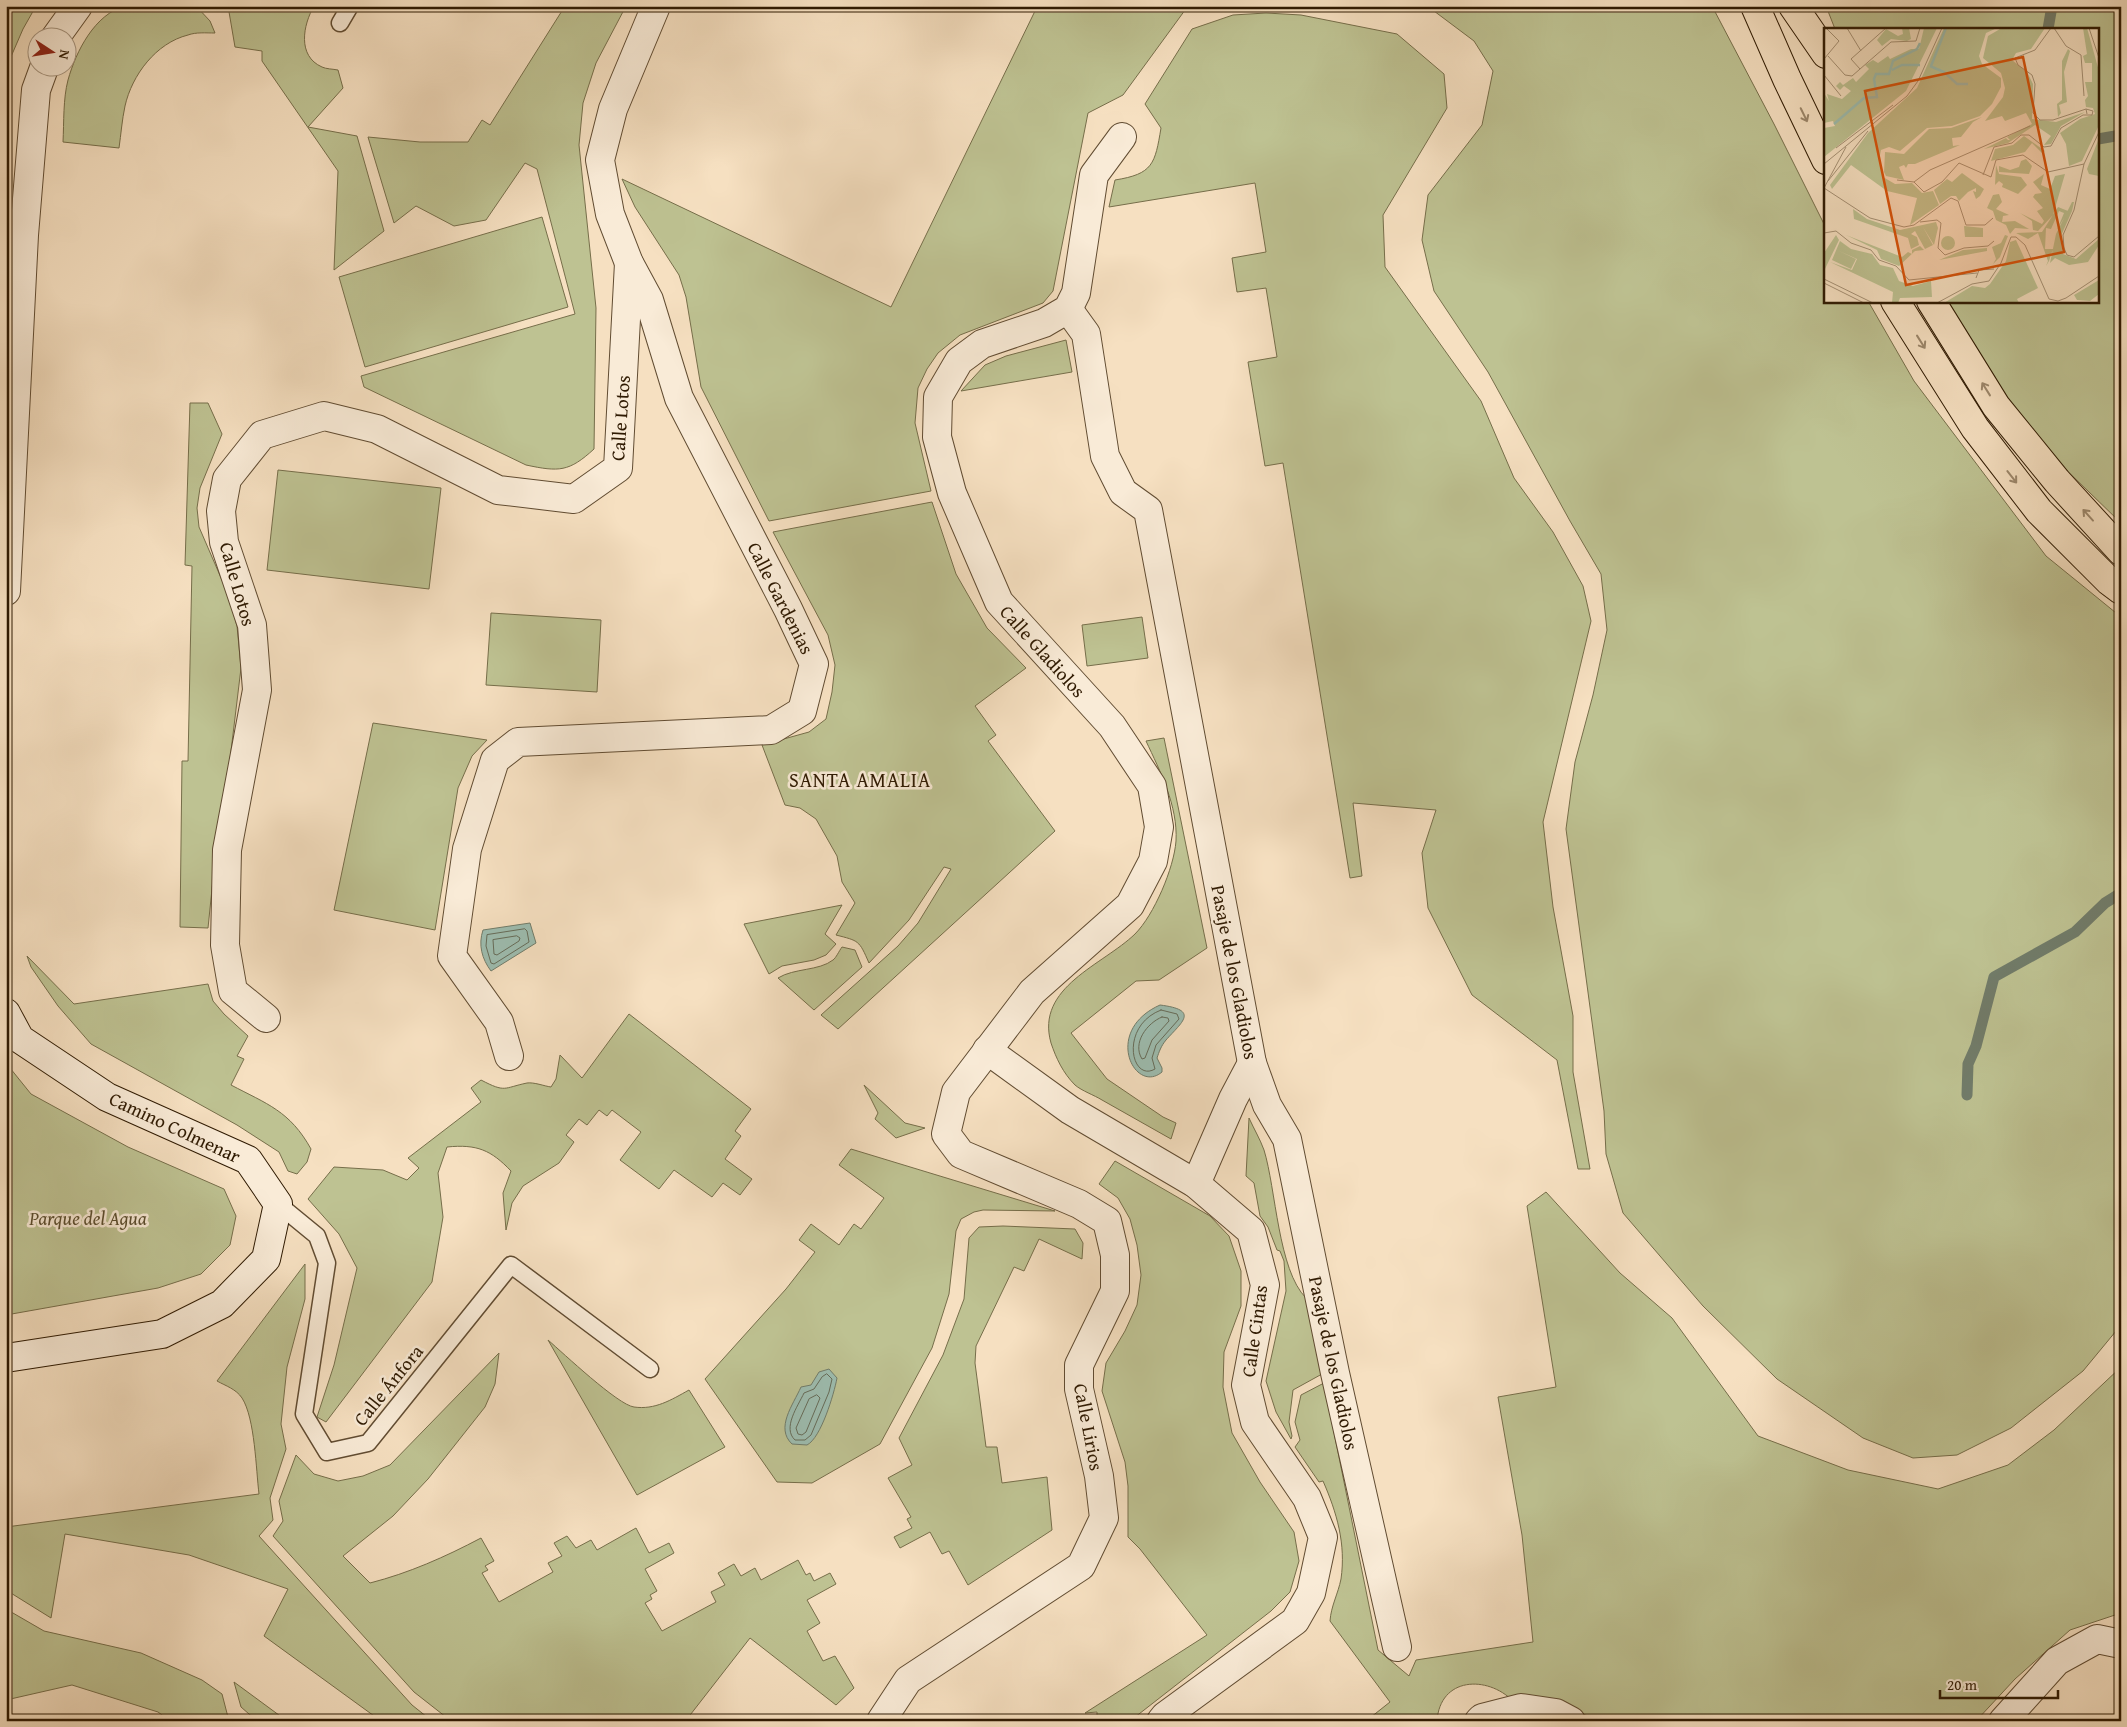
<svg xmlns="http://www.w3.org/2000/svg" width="2127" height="1727" font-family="'Gentium Book Plus',serif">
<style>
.green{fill:#bec292;stroke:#766e4a}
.water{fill:#9dbdb0;stroke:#717c6a}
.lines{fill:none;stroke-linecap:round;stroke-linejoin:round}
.shore{stroke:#666c59;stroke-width:1}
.stream{stroke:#717c6a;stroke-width:11}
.lane-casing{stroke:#614c32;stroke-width:19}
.street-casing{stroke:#614c32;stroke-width:30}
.secondary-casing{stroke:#2f1a02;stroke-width:30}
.primary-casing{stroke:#2f1a02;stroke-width:30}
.lane{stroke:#f9ebd7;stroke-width:16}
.street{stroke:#f9ebd7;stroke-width:28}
.secondary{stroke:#f9ebd7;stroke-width:28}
.primary{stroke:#f6e0c1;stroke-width:28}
.oneway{stroke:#9c876b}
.labels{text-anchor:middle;stroke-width:5;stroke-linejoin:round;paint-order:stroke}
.street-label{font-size:19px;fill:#2f1a02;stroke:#f9ebd7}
.park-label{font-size:19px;font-style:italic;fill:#5a4c2d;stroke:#f9ebd7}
.neighbourhood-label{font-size:20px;letter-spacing:1px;fill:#2f1a02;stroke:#f9ebd7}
.inset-river{fill:none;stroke:#9dbdb0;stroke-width:2.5}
.inset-road{fill:none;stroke:#a69175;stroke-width:1}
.view{fill:#d6530b;fill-opacity:0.15;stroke:#d6530b;stroke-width:2.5}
.inset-edge{fill:none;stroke:#2f1a02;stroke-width:2.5}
</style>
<rect width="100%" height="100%" fill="#f6e0c1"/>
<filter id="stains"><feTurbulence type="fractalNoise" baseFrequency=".004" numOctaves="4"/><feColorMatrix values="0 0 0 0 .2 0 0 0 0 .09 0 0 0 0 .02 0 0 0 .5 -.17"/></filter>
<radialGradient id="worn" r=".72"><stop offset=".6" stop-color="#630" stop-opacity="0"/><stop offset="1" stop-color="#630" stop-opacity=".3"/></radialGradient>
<g class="green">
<polygon points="6,6 36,6 23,29 10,59 6,60"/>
<path d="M125,6h71l14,15 5,12c-9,0 -19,-1 -27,2 -32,8 -56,40 -63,71 -3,14 -4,28 -6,42l-56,-6c1,-20 0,-43 5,-62 8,-29 27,-66 57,-74z"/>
<path d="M228,6h86c-11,19 -17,50 8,61 4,2 11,2 16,3l5,18 -35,39 49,9 27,95 -50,39 4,-99 -76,-110v-10l-27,-4z"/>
<path d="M565,6h61l-30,57 -13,40 -4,42 17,163 -2,141c-25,23 -35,23 -68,16l-162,-78 -3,-11 214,-62 -38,-145 -12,-6 -39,57 -32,6 -38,-20 -22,17 -26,-86 52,5h48l14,-22 8,5z"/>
<polygon points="1039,6 1188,6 1123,95 1088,113 1053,291 1043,303 960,335 938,353 927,369 918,388 915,423 931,491 769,521 701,387 686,297 679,275 635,207 622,179 891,307 1035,11"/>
<polygon points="1424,6 1712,6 1774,124 1826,228 1826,301 1868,301 1914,381 2046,556 2121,617 2121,1325 2083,1371 2011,1428 1957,1455 1913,1458 1863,1438 1777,1379 1703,1306 1623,1213 1606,1154 1604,1111 1566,829 1575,762 1593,695 1607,630 1601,574 1570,521 1488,372 1434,291 1422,240 1428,195 1482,125 1493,71 1474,41 1430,8"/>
<polygon points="1826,6 2121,6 2121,523 2057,461 2030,430 1964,335 1948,301 2098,301 2098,29 1835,29"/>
<path d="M1266,13l35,2 96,19 47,40 3,34 -64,107 2,52 96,134 33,77 39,54 30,54 8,35 -48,201 10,85 20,109v56l17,97h-12l-21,-109 -85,-65 -44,-87 -6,-55 14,-43 -83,-7 9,73 -12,2 -67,-415 -18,3 -17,-104 29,-5 -11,-69 -29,4 -5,-34 34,-6 -11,-69 -146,24 6,-27c38,-6 40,-16 46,-52l-16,-24 47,-75 41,-14z"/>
<polygon points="542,217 568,307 365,367 339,277"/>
<polygon points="1066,340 1072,372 961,391 985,365 1006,356"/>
<polygon points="190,403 208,403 222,434 200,488 197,508 199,527 228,594 237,626 241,668 228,776 217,840 208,928 180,927 182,761 188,761 192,566 185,565"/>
<polygon points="278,470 441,488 429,589 267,570"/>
<path d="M932,502l24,72 31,54 39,40 -51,38 21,29 -8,6 67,90 -217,198 -17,-14 77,-69 20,-23 33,-54 -7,-2 -35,53 -40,43c-10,-23 -10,-22 -33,-28l19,-32 -13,-21 -5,-26 -21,-37 -16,-11 -15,-3 -23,-60 47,-13 17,-13 6,-27 3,-27 -7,-30 -55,-103z"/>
<polygon points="491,613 601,620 597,692 486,685"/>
<polygon points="1142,617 1148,658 1087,666 1082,625"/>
<polygon points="373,723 487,740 472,756 458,788 435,930 334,910"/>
<path d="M1164,738l43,210 -48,32 -23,1 -65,52 36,46 56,38 13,6 -5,16c-23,-13 -46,-26 -69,-39 -8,-5 -20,-9 -27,-15 -12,-12 -19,-27 -24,-42 -16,-56 52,-78 84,-109 19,-19 39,-66 41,-93 2,-35 -16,-70 -30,-100z"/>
<polygon points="842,905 825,934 836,944 826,955 814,960 782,966 769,974 744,924"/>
<path d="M842,947l13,3 7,17 -48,43 -36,-32c16,-10 41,-7 55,-18 3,-2 6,-9 9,-13z"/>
<path d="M27,956l47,48 134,-20 5,17 11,13 24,22 -11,20 7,3 -13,26c36,19 59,26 80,64l-4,13 -10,12 -9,-3 -9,-19 -42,-27 -146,-81 -33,-38 -27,-39z"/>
<path d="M629,1014l122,95 -16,22 6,5 -16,23 27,20 -12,16 -17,-12 -11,14 -38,-27 -15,19 -39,-29 21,-28 -29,-22 -5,6 -8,-6 -12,15 -8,-6 -13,16 8,7 -15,21 -36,23 -11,17 -6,27 -3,-37 8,-22c-20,-21 -34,-27 -64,-24l-9,26 5,44 -11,65 -106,140 -9,-5 17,-52 23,-97 -18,-34 -31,-35 26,-32 49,3 24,10 12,-12 -11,-10 73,-56 -10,-14 10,-8c25,13 22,8 46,3 7,-1 17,3 24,4l5,-8 4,-24 22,23z"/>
<polygon points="6,1063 31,1094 128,1147 224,1189 236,1216 230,1245 201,1274 158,1288 6,1315"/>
<polygon points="864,1085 905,1123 925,1128 896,1138 875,1119 878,1113"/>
<path d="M1249,1118c5,11 11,21 15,32 12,39 14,120 42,148l16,76 -29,16 -4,32 3,14 -1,3 -15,-27 -10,-31 20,-90 -2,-30 -4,-10 -3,-1 -9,-23 -8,-11 -6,-33 -8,-7z"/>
<polygon points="851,1149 1055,1211 983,1210 974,1212 961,1219 956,1231 949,1294 932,1348 880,1444 812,1483 777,1482 705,1379 786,1289 815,1252 799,1240 811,1224 839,1245 854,1224 861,1229 884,1198 839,1165"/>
<polygon points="1115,1161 1210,1216 1229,1236 1241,1271 1241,1306 1224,1352 1223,1387 1232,1433 1260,1482 1294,1532 1299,1561 1290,1592 1271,1611 1130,1721 1097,1721 1097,1712 1085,1713 1207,1635 1140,1549 1128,1537 1128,1486 1125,1462 1102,1391 1106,1363 1125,1331 1137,1305 1141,1275 1137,1245 1130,1219 1118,1198 1099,1184"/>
<path d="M1546,1192l74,81 52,45 86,118 90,34 90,19 70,-24 46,-35 67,-63v246l-51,17 -55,49 -39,42h-375l-49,-19 -39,-1c-26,-26 -73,-24 -76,20h-71l24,-19 -60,-81c1,-15 8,-27 11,-42 5,-35 -4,-66 -18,-98l-4,1 -24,-35 5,-7 -5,-18 6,-27 23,-12 54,267 31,26 7,-16 117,-18 -11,-107 -24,-138 58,-10 -29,-181z"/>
<polygon points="1003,1226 1075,1229 1083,1243 1082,1259 1039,1239 1024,1271 1014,1267 976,1346 975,1363 986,1447 997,1447 1002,1483 1047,1477 1052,1530 968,1585 949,1551 942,1554 930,1532 900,1548 894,1537 912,1528 907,1519 911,1517 888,1478 912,1465 899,1438 943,1355 964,1299 969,1238 979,1227"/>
<path d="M305,1264v35l-18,68 -6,57 5,25 -16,49 3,22 -14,16 153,169 20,16h-51l-117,-85 24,-47 -99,-34 -124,-21 -14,84 -45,-28v-63l253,-33c-3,-24 -4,-76 -17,-96 -6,-9 -16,-12 -25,-17z"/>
<path d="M548,1340c15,13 70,65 86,67 21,3 37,-7 55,-17l36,57 -88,48z"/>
<path d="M499,1353l-4,31 -10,23 -57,72 -35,37 -50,40 27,27c39,-10 75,-26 111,-45l13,23 -9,5 3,4 -6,3 17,29 54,-30 -5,-9 14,-7 -8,-13 13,-7 9,12 15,-8 6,10 39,-22 13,25 20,-10 5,10 -29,16 12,22 -7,4 2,4 -7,4 17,28 54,-29 -5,-10 14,-7 -7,-12 16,-9 7,12 14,-8 6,12 37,-20 8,15 4,-2 4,8 16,-8 6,11 -29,16 13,23 -13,8 16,30 12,-5 19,32 -18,17 -86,-67 -63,81 2,2h-238l-37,-29 -141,-156 10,-15 -4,-20 17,-46 18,19 24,7 25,-5 27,-11z"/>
<polygon points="6,1609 44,1631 141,1653 202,1680 222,1694 229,1721 170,1721 158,1712 72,1685 6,1700"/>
<polygon points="234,1682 287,1721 257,1721 241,1707"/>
</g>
<g class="water">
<path d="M530,923l6,20 -45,28c-9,-12 -13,-26 -8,-41z"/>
<path d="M1160,1005c40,5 22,17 6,35 -5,6 -7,12 -9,18l5,10v4c-27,23 -60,-41 -2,-67z"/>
<path d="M829,1369l8,9c-3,16 -16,60 -30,67l-15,-1c-17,-16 1,-39 9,-57l10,-2 8,-13z"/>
</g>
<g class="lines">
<g class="shore">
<polygon points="525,929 527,931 529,942 494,964 491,963 486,946 487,935"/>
<polygon points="517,936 520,938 519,941 497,955 494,954 493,940"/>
<path d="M1161,1010l16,4 2,5 -23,26 -4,13 3,11c-24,14 -36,-43 6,-59z"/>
<path d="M1162,1017l6,1 1,3 -17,19 -7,18 -3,1c-10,-16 5,-36 20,-42z"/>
<path d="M827,1374l5,5 -3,13 -18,43 -6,5h-10c-13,-12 3,-34 9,-47l10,-4 8,-12z"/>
<polygon points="817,1395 820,1398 806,1432 802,1435 798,1434 796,1428 809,1399"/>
</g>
<g class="stream">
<polyline points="2048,29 2052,6"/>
<polyline points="2098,139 2121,135"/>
<polyline points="1967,1095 1968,1064 1976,1046 1994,977 2075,932 2105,903 2121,893"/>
</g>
<g class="lane-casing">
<g id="lane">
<polyline points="340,23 350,6"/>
<polyline points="278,1204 317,1236 327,1263 304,1414 327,1452 368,1443 511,1265 650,1369"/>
</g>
</g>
<g class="street-casing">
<g id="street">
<polyline points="55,38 78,6"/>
<polyline points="1068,309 1086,334 1105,456 1123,492 1148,510 1252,1063 1267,1105 1287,1139 1335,1373 1397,1647"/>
<polyline points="6,591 24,235 36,90 44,68"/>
<polyline points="266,1018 233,991 225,945 227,850 257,690 252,625 224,542 221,511 227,479 262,435 324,416 377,429 498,490 574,499 618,468 629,263"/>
<polyline points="987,1050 1070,1110 1196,1184 1251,1231 1265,1285 1246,1385 1255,1422 1307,1498 1323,1537 1311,1593 1295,1621 1165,1716 1161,1721"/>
<polyline points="509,1056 499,1022 452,956 467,849 495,760 518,742 771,730 802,711 814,664 788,609 679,398 649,300 629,263 610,214 600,160 613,109 656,6"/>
<polyline points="1196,1184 1233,1099 1252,1063"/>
<polyline points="881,1721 908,1680 1081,1566 1104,1518 1099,1476 1079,1389 1079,1365 1115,1291 1115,1255 1107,1221 1079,1204 961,1154 946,1134 956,1092 1032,992 1130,905 1153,861 1159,827 1152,786 1112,726 999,602 952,493 937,437 938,397 959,361 982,344 1044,323 1068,309 1076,293 1094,175 1122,137"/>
<polyline points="1479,1721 1482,1718 1521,1708 1556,1713 1571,1721"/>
<polyline points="2003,1721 2057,1661 2097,1639 2121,1644"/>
</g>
</g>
<g class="secondary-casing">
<polyline id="secondary" points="6,1013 20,1039 107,1097 248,1160 278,1204 266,1259 222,1304 162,1334 6,1358"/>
</g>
<g class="primary-casing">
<g id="primary">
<polyline points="1755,6 1787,79 1826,160"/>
<polyline points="1793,6 1826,54"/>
<polyline points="1895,301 1975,428 2039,511 2109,581 2121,590"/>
<polyline points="1931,301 1996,406 2057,481 2121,551"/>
</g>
</g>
<use href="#lane" class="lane"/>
<use href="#street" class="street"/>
<use href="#secondary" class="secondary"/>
<use href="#primary" class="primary"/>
</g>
<defs><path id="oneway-shaft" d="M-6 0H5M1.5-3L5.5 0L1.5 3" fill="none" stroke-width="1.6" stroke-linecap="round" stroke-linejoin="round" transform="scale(1.25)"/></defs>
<g class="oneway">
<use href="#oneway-shaft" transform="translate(1804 115) rotate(64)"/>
<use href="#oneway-shaft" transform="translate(1921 342) rotate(58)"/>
<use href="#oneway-shaft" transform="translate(1986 389) rotate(-122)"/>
<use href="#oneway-shaft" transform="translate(2012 477) rotate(52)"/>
<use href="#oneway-shaft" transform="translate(2088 515) rotate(-132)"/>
</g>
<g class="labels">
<g class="street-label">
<text transform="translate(620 418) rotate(-86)" y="7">Calle Lotos</text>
<text transform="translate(238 584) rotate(74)" y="7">Calle Lotos</text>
<text transform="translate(781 598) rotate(63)" y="7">Calle Gardenias</text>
<text transform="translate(1043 651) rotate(48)" y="7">Calle Gladiolos</text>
<text transform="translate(1235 972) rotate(79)" y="7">Pasaje de los Gladiolos</text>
<text transform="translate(175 1127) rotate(25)" y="7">Camino Colmenar</text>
<text transform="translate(1254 1331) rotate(-82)" y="7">Calle Cintas</text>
<text transform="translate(1334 1363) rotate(78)" y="7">Pasaje de los Gladiolos</text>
<text transform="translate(388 1385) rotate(-51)" y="7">Calle Ánfora</text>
<text transform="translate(1089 1427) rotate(79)" y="7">Calle Lirios</text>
</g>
<g class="park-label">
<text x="88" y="1225">Parque del Agua</text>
</g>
<g class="neighbourhood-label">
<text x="860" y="787">SANTA AMALIA</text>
</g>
</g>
<g transform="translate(1824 28)">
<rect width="275" height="275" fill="#f6e0c1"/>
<path d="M78,0h7l2,11 -4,2 -16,-2 -9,7 -5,-6 9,-11 12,7 5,-2zM100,0h13l-31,63 -82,66v-29l11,-2 -2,-5 -9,2v-30l5,8 -2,-7 15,5 9,-8 -7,-5 -4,4 -4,-4 4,-4 3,3 10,-7 3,4 13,-13 -4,-4 8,-5 5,3 10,-7 2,3 21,-10h8zM120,0h53l-11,5 -7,23 3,8 19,14v9l-9,17 -12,12 -28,10 -25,2 -27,23 -11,-4 -8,3 -2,10 4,17 12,7 17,-1 10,10 11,-2 6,14 -29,20 7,-27 -30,-7 -36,-26 -19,24 -2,-4 38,-52 49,-45zM221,0l-14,21 -15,4 -4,7 15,12 6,12 -1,35 24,3 29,-10 -24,14 -10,18 -7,1 7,-9 -16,-11 -27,18 -24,6 22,-11 2,2h2l-3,-3 25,-13 -6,-11 -21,8 -3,-5 -17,5 18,-24 2,-9 -4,-15 -18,-15 5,-22 12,-7zM259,0h4l12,43v54l-17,36 -13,5 -3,-22 -6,-11 20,-14 15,-5 -2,-6 -7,-1 -1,-7 3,-4 -3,-14h7v-19h-7l-2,-7 4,-2zM244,21l2,2 -6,21 3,30 -8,3 2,8 -3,4 -1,-13 5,-4v-39zM158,89l-9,5 -12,15 -9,1 1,8 7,-1 -45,19h-7l-2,4 -2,-3 -5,2 5,13 -18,-4 -2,-4 1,-20 19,2 25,-25 22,-1zM200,108l21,15 -3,2 -10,-10 -7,9 -34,9 4,-12 18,-4zM275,110v38l-10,-2 -2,-5zM202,131l6,7 -3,8 -30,-2v-10v4l11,4 9,-3 2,-6zM172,137l3,9 22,3 6,8 -9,9 -16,-7 1,-3 -4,-3 -4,4zM138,145l22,16 -4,7 -4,3 -3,-8 3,1v-4l-8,4 -9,9 -3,-5h-5l-11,8 -6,-14 13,-11 5,3zM220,146l-3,11 9,4 5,-13 10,-2 -12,41 -15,16 -5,-1 -1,-9 -12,-8 22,11 2,-3 -7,-10 6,-3 -10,-11 2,-3 7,-1 -9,-11zM175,166l3,8 -6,7 13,6 -6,1 -1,6 13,-1 14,8 -14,-1 -5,6 -4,-9 -10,-5 -3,-9 -6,-3 6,-13zM248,174h2l-2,9 -12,27 3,16 13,5 23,-20v6l-11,17 -19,3 -14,-7 -5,5 6,-29zM234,179l10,4 -11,19 7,-17 -5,-2 -8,18 -5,-1 -1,21h8l-4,12 -3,5 2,-5 -10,-28 -10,6 -12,-6 26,-1zM29,181l14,10 33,11 36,-8 2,6 -4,17 -11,-18 10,18 -8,4 -10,-18 -4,3 6,3 2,8 -8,4 -3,-11 -54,-19zM140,198l19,2v9h-18zM12,207l3,5 -15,31v-18zM22,207l56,22 6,-5 4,2v-4l8,-4 4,4 -9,1 -16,15 -18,-7 -4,-9zM181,207l3,1 -8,21 -7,7 3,-5 -4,-12 9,-4zM117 215a7 7 0 1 1 14 0a7 7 0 1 1-14 0ZM192,212l22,48 -21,11 2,4h-75l28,-17 13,2 5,-4 16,-23 4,-19zM16,213l11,8 21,5 8,11 13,3 6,13 14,5 18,-5 1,16 -32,1 -2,5h-6l1,-11 -63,-30 22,8 5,-11 -18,-8 17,8 -5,10 -19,-9zM163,220v3l-48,9 24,-10zM275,252v14l-9,7 -13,-1 -3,-5z" fill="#bec292"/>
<path class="inset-river" d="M106,38l14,6 13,12h11M107,38l15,-38M68,42l10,-5h18M10,96l30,-26 13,-1 -3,-18 2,-5h13l4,-13 24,-12 3,-6"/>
<path class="inset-road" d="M2,0l13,13M23,0l14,23M227,0l-16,22 -20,8 3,7 14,10 3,9 -2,29 7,7h13l33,-11M230,0l12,18 15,9 3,41M265,0l10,30M4,28l17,19 7,1 39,-34 25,-1 4,-13M0,31l15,-18M36,41l-9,-10 35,-31M0,47l17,21M275,104l-15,32 -10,46 -11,25 1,13 3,7 7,2 25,-21M12,120l57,-43M0,136l83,-68 11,-15 24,-53M159,147l11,-28 18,-4 9,-8h8l15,12 7,-1 10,-18 22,-13h9l1,-4 -7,-2 1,5M73,152l17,2 10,10 18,-10 17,-19 32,14 5,-17 27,-5 25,17 36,-8M4,153l40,-50M90,154l16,-12 100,-44M0,160l46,30 34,9 10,-2 37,-27 7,3 8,24h19l8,-7M0,160l22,-41M96,194l17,-2 4,3 -3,25 7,7 19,-7 24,-2 6,-5M0,205l12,-2 15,12 20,7 8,10 17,6 13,14 68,-7M152,250l3,-8 15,-1M0,251l49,24M0,255l40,20M113,275l35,-19 17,-3 12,-18 10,-26h5l9,8 24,54 9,2 8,-3 33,-22"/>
<path class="view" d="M199,29l41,195 -158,33 -41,-194z"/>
<rect width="275" height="275" class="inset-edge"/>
</g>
<rect width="2127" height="1727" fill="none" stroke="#f6e0c1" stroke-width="25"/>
<rect x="8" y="8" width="2112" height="1712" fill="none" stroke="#2f1a02" stroke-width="2.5"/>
<rect x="12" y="12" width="2102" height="1702" fill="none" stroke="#2f1a02"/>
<g transform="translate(52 52) rotate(102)"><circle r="24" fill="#f9ebd7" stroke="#a89782"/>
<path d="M0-4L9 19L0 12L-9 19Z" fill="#8f2418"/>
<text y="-8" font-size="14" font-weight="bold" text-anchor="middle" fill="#2f1a02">N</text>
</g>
<path d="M1940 1690v8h118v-8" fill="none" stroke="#2f1a02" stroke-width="2.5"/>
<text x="1947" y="1690" font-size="15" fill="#2f1a02" stroke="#f9ebd7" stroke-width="4" paint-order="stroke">20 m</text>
<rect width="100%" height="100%" filter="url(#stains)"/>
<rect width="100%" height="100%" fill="url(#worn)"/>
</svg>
